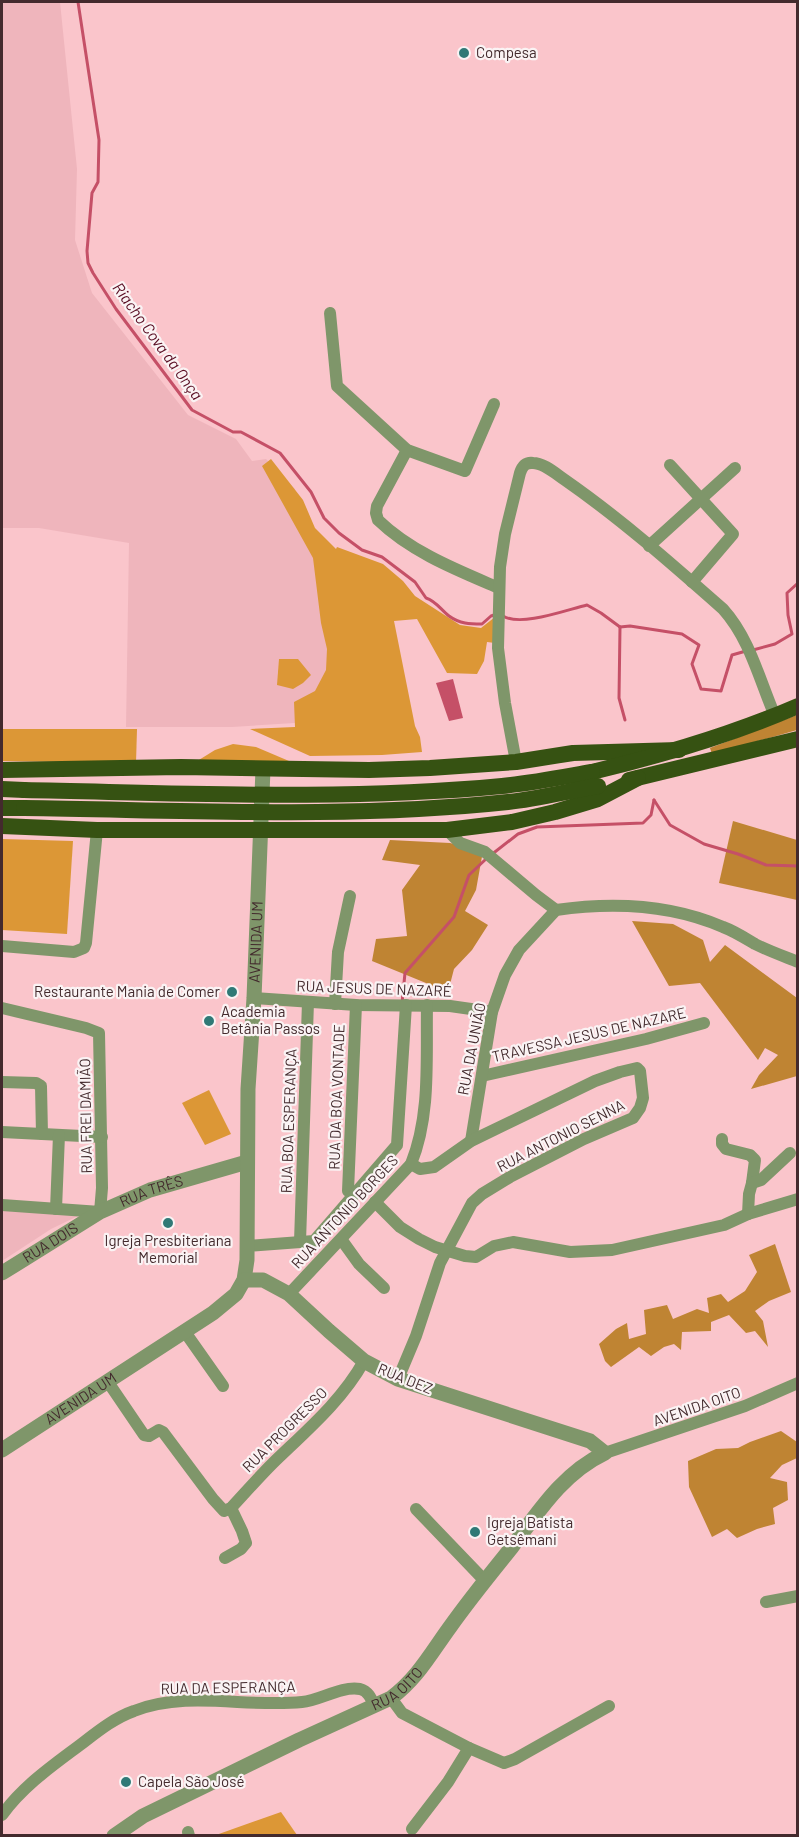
<svg xmlns="http://www.w3.org/2000/svg" width="799" height="1837" font-family="Barlow,sans-serif">
<style>
.built{fill:#efb5bc}
.green{fill:#dc9736}
.forest{fill:#bf8433}
.water{fill:#c55067}
.lines{fill:none;stroke-linecap:round;stroke-linejoin:round}
.stream{stroke:#c55067;stroke-width:3}
.minor{stroke:#7f966a;stroke-width:12}
.tertiary{stroke:#7f966a;stroke-width:15}
.trunk{stroke:#365212;stroke-width:16}
.trunk-bridge{stroke:#365212;stroke-width:16}
.poi-dot{fill:#307976;stroke:#faf3f4;stroke-width:2}
.labels{text-anchor:middle;stroke-width:4.5;stroke-linejoin:round;paint-order:stroke}
.poi-label{font-size:15px;fill:#432a2d;stroke:#faf3f4;text-anchor:start}
.street-label{font-size:15px;fill:#432a2d;stroke:#faf3f4}
.water-label{font-size:16px;font-style:italic;fill:#590c22;stroke:#faf3f4}
</style>
<rect width="100%" height="100%" fill="#fac5cb"/>
<g class="built">
<polygon points="2,2 60,2 77,169 75,240 92,293 188,415 236,439 252,461 266,459 295,489 302,521 375,718 232,727 126,727 129,543 39,528 2,528"/>
<polygon points="2,1206 78,1216 51,1229 2,1261"/>
</g>
<g class="green">
<polygon points="271,459 303,500 315,528 336,549 337,547 383,564 403,581 415,596 460,625 481,628 495,617 495,643 487,642 484,661 477,674 447,673 417,619 394,621 415,726 420,737 422,752 382,755 310,756 250,729 295,727 294,702 315,691 326,670 327,649 321,623 313,558 262,466"/>
<polygon points="279,659 298,659 311,675 303,683 293,689 277,685"/>
<polygon points="2,729 137,729 136,763 2,761"/>
<polygon points="233,744 256,747 289,761 194,763 215,750"/>
<polygon points="2,839 73,841 67,934 2,930"/>
<polygon points="209,1090 231,1134 205,1145 182,1103"/>
<polygon points="281,1812 297,1835 216,1835"/>
</g>
<g class="forest">
<polygon points="797,715 797,730 712,754 710,748"/>
<polygon points="733,821 797,840 797,900 719,883"/>
<polygon points="390,840 450,843 483,851 476,890 465,911 488,925 472,950 454,969 448,992 372,961 376,939 407,936 402,890 420,865 382,860"/>
<polygon points="632,921 673,924 703,940 710,962 725,945 797,998 797,1076 751,1089 759,1075 778,1055 765,1048 758,1060 700,983 669,986"/>
<polygon points="775,1244 791,1292 769,1301 755,1311 763,1321 768,1347 755,1331 746,1333 729,1315 711,1322 711,1331 682,1332 681,1350 674,1344 664,1347 651,1356 639,1347 611,1367 605,1361 599,1344 616,1329 627,1323 629,1339 646,1334 644,1310 667,1305 673,1319 697,1309 709,1313 707,1298 721,1294 728,1302 745,1291 757,1272 749,1255"/>
<polygon points="781,1431 797,1442 797,1458 782,1465 770,1478 787,1482 788,1500 773,1508 775,1524 757,1529 737,1538 727,1529 712,1537 689,1487 688,1461 716,1449 738,1448 750,1442"/>
</g>
<polygon class="water" points="453,679 463,718 449,721 436,683"/>
<g class="lines">
<g class="stream">
<path d="M78,2l21,138 -1,42 -6,11 -5,58 1,12 5,10 23,36 76,101 41,22h8l39,21 31,39 13,26 15,15 23,17 20,7 33,25 11,16c10,3 15,12 23,18 11,8 21,8 33,8l9,-8 6,-2"/>
<path d="M503,616c18,11 63,-6 84,-11l14,8 19,14"/>
<polyline points="620,627 630,626 682,634 699,645 692,664 701,689 721,691 732,655 746,651"/>
<polyline points="620,627 619,698 625,720"/>
<polyline points="753,650 775,644 792,634 788,615 787,593 798,583"/>
<polyline points="654,800 670,825 704,844 738,854 766,865 798,866"/>
<polyline points="491,855 518,834 537,827 643,823 651,815 654,800"/>
<polyline points="402,1003 405,973 454,917 469,875 486,859"/>
</g>
<g class="minor">
<polyline points="330,313 337,386 407,450 465,471 494,404"/>
<path d="M407,450l-30,56 -1,7 2,7c33,32 79,50 121,68"/>
<polyline points="670,465 733,534 692,582"/>
<polyline points="649,546 735,468"/>
<path d="M516,762l-11,-59 -7,-55 2,-81 5,-33 15,-61c2,-6 5,-11 13,-10 11,0 23,11 32,17 56,39 107,84 158,129 27,30 36,70 52,107"/>
<polyline points="447,830 460,843 485,852 536,895 556,910"/>
<polyline points="2,946 74,952 84,948 86,943 97,830"/>
<polyline points="254,998 356,1005 450,1006 492,1012"/>
<polyline points="335,1004 338,952 350,896"/>
<polyline points="2,1008 86,1028 99,1033 102,1188 100,1212 2,1205"/>
<polyline points="482,1076 646,1039 704,1023"/>
<polyline points="2,1082 36,1083 41,1086 42,1134"/>
<polyline points="2,1132 102,1137"/>
<polyline points="722,1139 722,1144 726,1149 750,1155 755,1160 752,1183 749,1194 748,1214"/>
<path d="M471,1141l21,-129 13,-37 14,-25 37,-40c56,-8 114,-6 167,17 11,4 22,11 32,17 14,7 28,12 43,18"/>
<polyline points="752,1183 761,1180 790,1153"/>
<polyline points="348,1191 356,1005"/>
<polyline points="375,1202 400,1227 419,1239 435,1247 465,1256 476,1257 494,1246 513,1242 570,1252 612,1250 724,1225 748,1214 798,1199"/>
<polyline points="56,1209 59,1135"/>
<polyline points="341,1239 359,1264 384,1288"/>
<polyline points="300,1242 308,1002"/>
<polyline points="247,1246 314,1241 397,1145 406,1005"/>
<path d="M289,1294l122,-130c20,-49 15,-106 16,-159"/>
<polyline points="185,1332 223,1386"/>
<polyline points="398,1379 416,1336 440,1263 472,1203 482,1194 510,1177 584,1139 633,1118 640,1108 643,1098 640,1071 637,1068 620,1072 595,1081 471,1141 434,1167 420,1169 411,1164"/>
<path d="M108,1382l36,53 5,1 10,-6 4,2 50,67 11,12 7,-3c14,-15 27,-30 41,-44 34,-33 69,-62 92,-103"/>
<polyline points="605,1453 745,1406 798,1383"/>
<polyline points="416,1509 485,1581"/>
<polyline points="225,1558 241,1549 246,1543 242,1531 231,1508"/>
<polyline points="766,1602 798,1596"/>
<polyline points="391,1698 402,1713 469,1748 504,1763 515,1759 609,1706"/>
<path d="M2,1815c21,-29 50,-49 78,-70 17,-13 34,-27 54,-34 54,-21 112,-3 168,-9 19,-2 38,-16 58,-13 8,2 11,9 14,16"/>
<polyline points="412,1829 448,1782 469,1748"/>
<polyline points="188,1832 189,1836"/>
</g>
<g class="tertiary">
<path id="s1" d="M2,1273l98,-61 50,-22 97,-28"/>
<path id="s2" d="M2,1450l211,-137 23,-19 8,-14 3,-20 1,-171 6,-91 9,-229"/>
<path id="s3" d="M114,1836l29,-20 156,-76 92,-42c26,-19 40,-45 59,-71 19,-27 41,-54 62,-80 27,-36 51,-74 93,-94l-15,-12 -192,-62 -34,-18 -35,-30 -40,-37 -26,-14h-19"/>
</g>
<g class="trunk">
<polyline points="2,770 181,767 369,770 430,768 516,762 573,753 679,750"/>
<path d="M592,772c71,-17 139,-37 206,-66"/>
<polyline points="629,780 798,739"/>
<polyline points="2,789 24,790"/>
<polyline points="2,808 24,808"/>
<polyline points="2,826 97,830 447,830 512,822 555,812 598,799 638,778"/>
</g>
<g class="trunk-bridge">
<path d="M24,790c159,3 320,11 478,-4 31,-3 61,-9 90,-14"/>
<path d="M24,808c161,2 324,11 484,-6 30,-3 60,-11 90,-16"/>
</g>
</g>
<g class="poi-dot">
<circle cx="464" cy="53" r="6"/>
<circle cx="232" cy="992" r="6"/>
<circle cx="209" cy="1021" r="6"/>
<circle cx="168" cy="1223" r="6"/>
<circle cx="475" cy="1532" r="6"/>
<circle cx="126" cy="1782" r="6"/>
</g>
<g class="labels">
<g class="poi-label">
<text x="476" y="58">Compesa</text>
<text x="220" y="997" text-anchor="end">Restaurante Mania de Comer</text>
<text x="221" y="1017">Academia<tspan x="221" dy="17">Betânia Passos</tspan></text>
<text x="168" y="1246" text-anchor="middle">Igreja Presbiteriana<tspan x="168" dy="17">Memorial</tspan></text>
<text x="487" y="1528">Igreja Batista<tspan x="487" dy="17">Getsêmani</tspan></text>
<text x="138" y="1787">Capela São José</text>
</g>
<g class="street-label">
<text dy="5" stroke="none"><textPath href="#s2" startOffset="636">AVENIDA UM</textPath></text>
<text transform="translate(374 989) rotate(2)" y="5">RUA JESUS DE NAZARÉ</text>
<text transform="translate(589 1035) rotate(-13)" y="5">TRAVESSA JESUS DE NAZARE</text>
<text transform="translate(472 1049) rotate(-79)" y="5">RUA DA UNIÃO</text>
<text transform="translate(337 1097) rotate(-88)" y="5">RUA DA BOA VONTADE</text>
<text transform="translate(86 1116) rotate(-91)" y="5">RUA FREI DAMIÃO</text>
<text transform="translate(289 1121) rotate(-88)" y="5">RUA BOA ESPERANÇA</text>
<text transform="translate(561 1136) rotate(-27)" y="5">RUA ANTONIO SENNA</text>
<text dy="5" stroke="none"><textPath href="#s1" startOffset="171">RUA TRÊS</textPath></text>
<text transform="translate(345 1212) rotate(-47)" y="5">RUA ANTONIO BORGES</text>
<text dy="5" stroke="none"><textPath href="#s1" startOffset="57">RUA DOIS</textPath></text>
<text transform="translate(405 1379) rotate(22)" y="5">RUA DEZ</text>
<text dy="5" stroke="none"><textPath href="#s2" startOffset="94">AVENIDA UM</textPath></text>
<text transform="translate(697 1407) rotate(-19)" y="5">AVENIDA OITO</text>
<text transform="translate(285 1430) rotate(-45)" y="5">RUA PROGRESSO</text>
<text dy="5" stroke="none"><textPath href="#s3" startOffset="320">RUA OITO</textPath></text>
<text transform="translate(228 1688) rotate(-1)" y="5">RUA DA ESPERANÇA</text>
</g>
<g class="water-label">
<text transform="translate(158 341) rotate(54)" y="6">Riacho Cova da Onça</text>
</g>
</g>
<rect width="799" height="1837" fill="none" stroke="#432a2d" stroke-width="6"/>
</svg>
